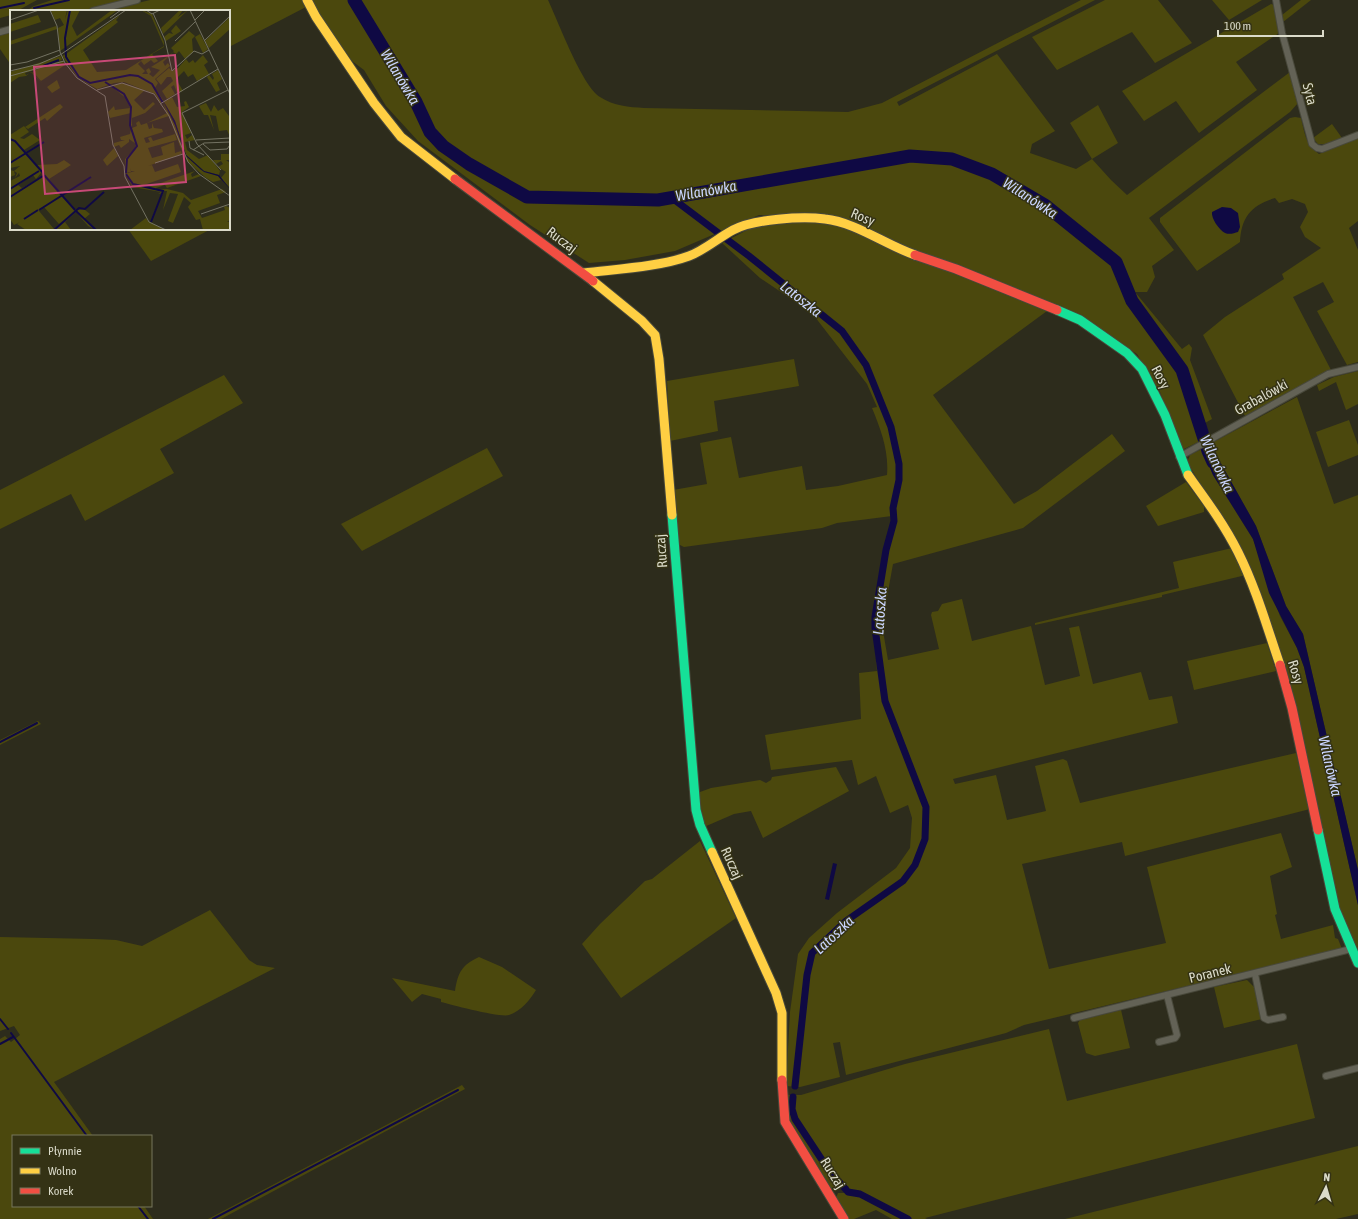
<svg xmlns="http://www.w3.org/2000/svg" width="1358" height="1219" font-family="'Asap Condensed',sans-serif">
<style>
.green{fill:#4b480d}
.water{fill:#0f0944}
.lines{fill:none;stroke-linecap:round;stroke-linejoin:round}
.stream{stroke:#0f0944;stroke-width:2}
.canal{stroke:#0f0944;stroke-width:7}
.river{stroke:#0f0944;stroke-width:13}
.street-casing{stroke:#48483a;stroke-width:8}
.fast-casing{stroke:#48483a;stroke-width:11}
.slow-casing{stroke:#48483a;stroke-width:11}
.jam-casing{stroke:#48483a;stroke-width:11}
.street{stroke:#636256;stroke-width:6}
.fast{stroke:#16e098;stroke-width:9}
.slow{stroke:#ffcf43;stroke-width:9}
.jam{stroke:#f24e42;stroke-width:9}
.labels{text-anchor:middle;stroke-width:3;stroke-linejoin:round;paint-order:stroke}
.street-label{font-size:14px;fill:#dbdbca;stroke:#343215}
.water-label{font-size:15px;font-style:italic;fill:#cad5fe;stroke:#343215}
.inset-river{fill:none;stroke:#0f0944;stroke-width:2}
.inset-road{fill:none;stroke:#737262;stroke-width:1}
.view{fill:#c84977;fill-opacity:0.15;stroke:#c84977;stroke-width:2}
.inset-edge{fill:none;stroke:#dbdbca;stroke-width:2}
</style>
<rect width="100%" height="100%" fill="#2d2c1c"/>
<g class="green">
<polygon points="0,0 37,0 17,11 11,11 11,15 0,18"/>
<polygon points="52,0 125,0 81,11 26,11 34,6"/>
<polygon points="150,0 303,0 306,7 229,47 229,11 105,11"/>
<path d="M312,0h236c10,21 34,86 52,97 14,9 29,10 44,11l204,4 34,-9 199,-103h14l-198,102 2,4 98,-52 58,77 -23,13 -2,9 46,16 16,-10 -22,-36 28,-18 20,38 -26,16 19,21 16,15 163,-123 8,31 -8,9 -141,106 25,32 -22,16 3,11 -8,15h-12l47,57 7,-5 3,4 -2,12 22,59 -7,4 5,13 -26,13 -4,-1 -20,-56 -23,-38 -58,-38 -122,-50 -58,-21 -49,-25 -29,-4 -62,-1 -84,36 -50,9 -36,3 -59,-38 -112,-84 -32,-35 -22,-36 -12,-9 -34,-49z"/>
<polygon points="1105,0 1158,0 1192,43 1155,63 1132,32 1057,70 1032,37"/>
<polygon points="1212,0 1262,0 1229,20"/>
<polygon points="1301,0 1311,0 1283,22 1282,15"/>
<polygon points="1271,4 1274,5 1279,33 1236,62 1257,90 1199,133 1176,101 1144,121 1122,91"/>
<polygon points="11,32 11,65 0,49 0,35"/>
<path d="M1295,117l6,1c4,16 4,25 18,36l39,-16v83l-9,7 9,22v112l-11,3 -30,-54 17,-9 -11,-20 -30,15 38,73 -86,46 -42,-81 22,-18 59,-38 -2,-5 39,-26 -16,-11 -5,-10 8,-15 -3,-8 -13,-5 -13,4 -4,-5c-24,7 -34,20 -35,44l-43,29 -37,-49v-4l130,-100z"/>
<polygon points="1332,124 1342,138 1327,144 1318,144 1313,138"/>
<path d="M773,223h54l12,2 208,86 -114,84 81,109 23,-13 75,-57 13,17 -102,77 -130,36 -11,61 6,35 51,-11 -8,-34 1,-3 6,-1 4,-7 20,-5 10,42 59,-15 14,59 35,-9 -11,-48 10,-2 14,58 48,-12 8,28 23,-4 6,27 -225,56 2,5 41,-9 11,45 39,-9 -11,-45 28,-7 4,2 13,42 216,-50 14,56 -185,47 -3,-14 -100,22 27,105 117,-26 -19,-76 134,-34 11,34 -22,9 7,38 -2,1 6,24 52,-14 2,13 3,1 4,10 -318,76 -18,8 -160,42 -6,-33 -7,1 7,34 -40,10 -14,-1 4,-74 8,-58 11,-16 28,-25 59,-45 14,-20 2,-30 -4,-13 -18,8 -14,-37 -18,9 -6,-25 -81,10 -6,-35 96,-16 -2,-46 18,-2 -4,-49 19,-106 -55,7 -15,5 -138,19 -6,-3 -5,-54 34,-6 -7,-41 31,-6 8,41 63,-12 4,24 32,-4 49,-11c2,-24 -6,-45 -15,-67l5,-1 -10,-23 -52,-67 -6,-6 -49,-33 -38,-35 31,-16z"/>
<polygon points="128,229 211,229 151,261"/>
<polygon points="794,359 799,386 714,401 718,431 670,441 667,381"/>
<polygon points="1358,371 1358,404 1346,410 1336,382 1319,391 1317,385 1334,377"/>
<polygon points="224,375 243,403 160,449 174,473 85,521 71,494 0,529 0,490"/>
<polygon points="1297,397 1334,504 1358,495 1358,870 1303,634 1286,606 1256,526 1210,444"/>
<polygon points="1349,420 1358,445 1358,455 1328,467 1316,432"/>
<polygon points="487,448 503,476 362,551 341,524"/>
<polygon points="1202,449 1213,475 1253,539 1280,616 1297,648 1304,667 1358,905 1358,954 1338,905 1297,722 1293,695 1223,521 1187,462 1190,455"/>
<polygon points="1186,482 1204,506 1204,512 1158,526 1146,506"/>
<polygon points="1232,548 1246,575 1162,595 1162,597 1035,625 1035,623 1179,588 1173,562"/>
<polygon points="1267,643 1276,671 1194,690 1187,661"/>
<polygon points="38,721 41,724 0,745 0,740"/>
<polygon points="836,767 849,791 763,838 751,811 734,814 704,827 698,800 700,792 711,788 760,780 766,783 771,780 772,777"/>
<polygon points="700,841 736,918 621,998 582,944 600,924 645,881 652,879"/>
<polygon points="210,910 249,960 257,965 275,968 54,1082 93,1136 13,1136 13,1206 144,1206 153,1219 0,1219 0,1039 5,1036 11,1042 20,1035 14,1026 0,1031 0,937 94,939 116,940 142,946"/>
<path d="M479,957l23,10 34,23c-6,10 -15,21 -27,25 -8,3 -57,-10 -68,-13v-3l-19,-5 -10,8 -20,-24 63,13c3,-19 7,-26 24,-34z"/>
<polygon points="1247,980 1255,988 1262,1019 1224,1028 1214,987"/>
<polygon points="1121,1010 1130,1048 1095,1056 1086,1053 1078,1023 1080,1020"/>
<polygon points="1049,1029 1067,1101 1297,1044 1315,1118 925,1218 927,1219 892,1219 876,1210 854,1219 849,1219 836,1198 838,1193 844,1193 849,1187 841,1181 838,1183 838,1187 831,1191 795,1132 787,1113 786,1095 801,1095 905,1064"/>
<polygon points="462,1085 465,1089 221,1219 208,1219"/>
<polygon points="1358,1146 1358,1214 1336,1219 1065,1219"/>
</g>
<g class="water">
<path d="M1222,207l9,1 7,5 2,14 -2,5c-4,1 -8,3 -13,1 -6,-3 -14,-15 -13,-21z"/>
<polygon points="1210,444 1256,526 1286,606 1303,634 1358,870 1358,905 1304,667 1297,648 1269,593 1253,539 1213,475 1202,449"/>
<polygon points="833,863 837,864 829,900 825,899"/>
</g>
<g class="lines">
<g class="stream">
<polyline points="0,8 24,3"/>
<polyline points="34,8 69,0"/>
<polyline points="0,742 37,723"/>
<polyline points="0,1019 8,1029"/>
<polyline points="11,1033 87,1136"/>
<polyline points="0,1044 13,1037"/>
<polyline points="138,1206 148,1219"/>
<polyline points="213,1219 458,1090"/>
</g>
<g class="canal">
<polyline points="672,198 749,256 842,331 866,365 891,427 899,464 899,480 893,508 894,521 886,550 875,617 875,628 885,701 926,807 925,839 915,865 903,881 846,921 812,953 807,975 795,1086"/>
<polyline points="793,1097 792,1109 795,1119 828,1169 848,1192 860,1194 908,1219"/>
</g>
<polyline class="river" points="354,0 416,102 430,132 443,146 469,164 527,197 658,200 910,156 952,159 992,174 1045,205 1116,262 1132,301 1182,370 1208,451 1213,462"/>
<g class="street-casing">
<g id="street">
<polyline points="1276,0 1282,33 1312,144 1317,148 1322,149 1358,135"/>
<polyline points="93,11 137,0"/>
<polyline points="0,32 11,29"/>
<polyline points="1179,457 1328,374 1358,367"/>
<polyline points="1255,974 1264,1018 1268,1020 1283,1017"/>
<polyline points="1074,1018 1351,949"/>
<polyline points="1159,1042 1175,1038 1177,1035 1167,995"/>
<polyline points="1326,1076 1358,1068"/>
</g>
</g>
<g class="fast-casing">
<g id="fast">
<polyline points="1057,310 1080,320 1127,353 1142,369 1165,415 1188,475"/>
<polyline points="672,515 696,810 700,825 712,852"/>
<polyline points="1318,830 1335,909 1358,963"/>
</g>
</g>
<g class="slow-casing">
<g id="slow">
<polyline points="307,0 316,17 374,103 401,137 455,179"/>
<path d="M584,273c32,-4 75,-6 105,-17 16,-6 29,-18 44,-26 21,-11 69,-14 92,-11 30,3 61,26 90,36"/>
<polyline points="593,281 642,321 655,335 659,359 672,515"/>
<path d="M1188,475c18,25 36,49 50,77 18,36 29,75 42,113"/>
<polyline points="712,852 776,993 782,1013 782,1080"/>
</g>
</g>
<g class="jam-casing">
<g id="jam">
<polyline points="455,179 593,281"/>
<polyline points="915,255 956,269 1057,310"/>
<polyline points="1280,665 1292,708 1318,830"/>
<polyline points="782,1080 785,1122 844,1219"/>
</g>
</g>
<use href="#street" class="street"/>
<use href="#fast" class="fast"/>
<use href="#slow" class="slow"/>
<use href="#jam" class="jam"/>
</g>
<g class="labels">
<g class="street-label">
<text transform="translate(1310 94) rotate(76)" y="5">Syta</text>
<text transform="translate(863 217) rotate(23)" y="5">Rosy</text>
<text transform="translate(562 240) rotate(37)" y="5">Ruczaj</text>
<text transform="translate(1161 377) rotate(62)" y="5">Rosy</text>
<text transform="translate(1261 397) rotate(-29)" y="5">Grabalówki</text>
<text transform="translate(661 551) rotate(-94)" y="5">Ruczaj</text>
<text transform="translate(1296 672) rotate(73)" y="5">Rosy</text>
<text transform="translate(732 863) rotate(66)" y="5">Ruczaj</text>
<text transform="translate(1210 973) rotate(-14)" y="5">Poranek</text>
<text transform="translate(833 1173) rotate(58)" y="5">Ruczaj</text>
</g>
<g class="water-label">
<text transform="translate(400 77) rotate(59)" y="5">Wilanówka</text>
<text transform="translate(706 191) rotate(-10)" y="5">Wilanówka</text>
<text transform="translate(1030 198) rotate(33)" y="5">Wilanówka</text>
<text transform="translate(801 299) rotate(38)" y="5">Latoszka</text>
<text transform="translate(1217 464) rotate(65)" y="5">Wilanówka</text>
<text transform="translate(880 611) rotate(-86)" y="5">Latoszka</text>
<text transform="translate(1330 766) rotate(77)" y="5">Wilanówka</text>
<text transform="translate(834 935) rotate(-43)" y="5">Latoszka</text>
</g>
</g>
<g transform="translate(10 10)">
<rect width="220" height="220" fill="#2d2c1c"/>
<path d="M57,0l-2,9 3,-9h12l-8,16 5,10 35,-26h6l-58,41 -2,-23 6,-3 -4,-7 -5,2 -4,-9zM131,0l11,4 12,28v5l-12,7 6,7 -4,2 -3,-3 -7,5 -3,-4 -3,3 7,7 -3,3h6l-2,-4 3,-2 2,4 -2,2 4,3 7,-7 -9,-3 16,-10 7,-6 -3,-3 15,-14 3,-3 6,5 -3,3 1,13 -8,7 -6,-8 -3,3 -3,-2 -10,10 2,4 3,-3 2,3 -15,13 3,4 -3,5 8,12 -3,3 -5,-9 -31,-12 -10,1 -17,6 -19,-11 -16,-22 4,-2v4l4,6 -4,-10 54,-39 -4,5 2,2 -35,28 14,22 29,-2 38,-24 -13,-30zM170,0h3l-5,7 10,-7 -25,24 -2,-6zM28,5l3,7 -31,10v-8zM220,7v12l-21,19 -4,-7zM166,15l5,6 -15,10 -2,-4 5,-4 4,1 -2,-3zM46,16l1,3 -47,16v-4zM190,24l8,15 -5,4 -8,-16zM193,45l5,7 -4,3 5,9 -12,7 -4,-7 -5,3 -4,-6 -8,8 7,12 -6,2 -3,-8 -3,2 4,7 -8,5 -5,-8 11,-10 -2,-4h-4l-6,8 -5,-6 13,-11 3,3 6,-3 8,-9 3,4 4,-3 2,3zM51,46l1,4 -6,2 7,-1 2,4 -24,16 -8,-9 5,-3 -13,4 1,2 6,-3 10,11 -11,-11 -5,4 -7,1 -9,6v-11zM208,60l4,9 -5,4 3,7 -4,2 -9,-15 2,-2 4,5 1,-2 -2,-4zM47,70l3,8 -8,5 -5,-6zM113,73l22,7 -11,10 10,10 9,-8 2,2 -10,9 -13,5v10l5,-2 -1,-3 3,-2 2,4 6,-2 2,6 3,-1v-5l2,5 8,1 1,3 -19,6 2,5 4,-1 -2,-4 3,-1 2,4 22,-7 2,6 -29,8 4,10 11,-3 -2,-8 13,-5 1,11 6,-2 1,3 -34,12 4,-1 3,7 23,-8 3,8 -40,14 5,2 49,-17 -4,3 1,3 7,-3 2,2 -34,12 -2,-3 -9,3v2l11,-1 16,4 8,7 31,-11 4,3 -9,3 3,8 -22,8 4,7 23,-8 -1,-3 2,-1 4,2v12l-3,2h3v8h-27l-3,-11 -4,1 -8,-13 3,-4 -7,-6 -11,26 -5,-2 10,-27 -8,-1 -7,17 4,-19h-3l-14,31 12,-29 -4,1 3,-2 -28,-5 -8,-13 10,-3h-4l-1,-3 1,4 -6,1v-14l10,-10 1,-5 -7,-5v3l-8,6 -2,-3 -5,2v-4l11,-3h-4l-1,-3 10,-3 1,-5v-16l-21,5 -2,-6 6,-6 1,4 15,-2 -3,-9 -16,-13zM162,87l5,10 8,-1 -1,-4 2,-1 3,6 -7,5 9,21 -6,2 2,4 5,-4 3,5 -10,2 2,8 12,9 9,-4 12,16 -1,4 -15,-4 -18,-16 -11,-34 -11,-19zM153,93l12,22 11,31 15,14 17,6 3,4 -8,2 -7,-4 -18,-16 -7,-13 -12,-33 -22,7 20,-10zM196,93l5,9 3,-7 4,6 5,-3 6,8 1,21 -3,-7 -8,1 -3,-15 -6,-1 4,15 -6,-15h-4l-5,-9zM50,94l3,3 -16,14 -2,-3 -17,11 -3,-2zM14,116l5,6 -9,6 4,1 8,-5 8,6 -16,10 2,3 18,-11 -18,12 11,11 20,-1 7,-4 7,5 -22,14 13,16 30,-19 -29,19 13,15 9,-1 20,-17 -20,18 5,4 -6,5 13,11 -9,-4 -12,-14 -11,10 6,8h-45l-9,-6 3,-2 -6,3 -4,-6v-38l10,-5 -1,-3 -4,5 -5,1 5,-1 2,-5 -3,-2 1,4 -5,2v-7l4,1 6,-5 -10,2v-33zM31,163l4,2 -23,13 -4,-3 15,-10 3,4zM34,197l15,17 5,-4 -10,9 -15,-18zM104,138l4,8 -11,10 -4,-6zM211,144h8v6h-3l4,3v25l-9,-10 5,-6 -8,-5 5,-3 -2,-3 -5,3 -3,-4h8zM136,208l2,3 17,9h-35z" fill="#4b480d" fill-rule="evenodd"/>
<path d="M154,92l11,19 11,34 18,16 15,4 11,14 -12,-13 -14,-4 -18,-16 -11,-31z" fill="#0f0944"/>
<path class="inset-river" d="M60,0l-5,28 1,19 13,20 11,6 40,-8 8,1 14,8 11,19M33,56l16,-6M95,72l19,12 7,13 -1,18 7,21 -10,13 -1,14M0,129l5,2 29,33M0,153l34,-21M116,164l7,10 30,7 -12,31M34,165l31,35M0,179l29,-18M0,187l33,-21M29,200l52,-33M66,201l20,19M14,209l14,-9M44,220l25,-22 6,1 19,-17"/>
<path class="inset-road" d="M40,0l7,16 3,26 5,11 12,15 28,18 8,49 11,21 1,11 24,45 17,8M136,0l6,4 8,-4M180,0l40,84M143,3l12,27 7,31 22,-20 8,3 7,-4M100,8l11,-8M0,10l29,-10M185,10l10,-10M165,31l20,-19M194,31l26,-25M0,55l17,-3 33,-12M0,61l29,-7 21,-9 66,-45M0,66l54,-15M87,80l25,-7 32,11 15,22 19,46 11,12 31,22M150,94l58,-35M186,130l34,-2M179,131l1,7 14,7M193,134l7,6 17,-1 3,-4M183,140l11,-7 26,-1M145,153l28,-9M211,160l-24,-26 -15,-31 46,-23M191,204l29,-10"/>
<path class="view" d="M165,45l11,127 -141,12 -11,-127z"/>
<rect width="220" height="220" class="inset-edge"/>
</g>
<rect x="12" y="1135" width="140" height="72" fill="#343215" stroke="#77765d"/>
<rect x="20" y="1148" width="20" height="6" fill="#16e098" stroke="#77765d"/>
<text x="48" y="1155" font-size="12" fill="#dbdbca">Płynnie</text>
<rect x="20" y="1168" width="20" height="6" fill="#ffcf43" stroke="#77765d"/>
<text x="48" y="1175" font-size="12" fill="#dbdbca">Wolno</text>
<rect x="20" y="1188" width="20" height="6" fill="#f24e42" stroke="#77765d"/>
<text x="48" y="1195" font-size="12" fill="#dbdbca">Korek</text>
<g transform="translate(1326 1187) rotate(5)" stroke="#343215" stroke-width="3" paint-order="stroke">
<path d="M0-3L7 15L0 10L-7 15Z" fill="#dbdbca"/>
<text y="-6" font-size="11" font-weight="bold" text-anchor="middle" fill="#dbdbca">N</text>
</g>
<path d="M1218 30v6h105v-6" fill="none" stroke="#dbdbca" stroke-width="2"/>
<text x="1224" y="30" font-size="12" fill="#dbdbca" stroke="#343215" stroke-width="3" paint-order="stroke">100 m</text>
</svg>
